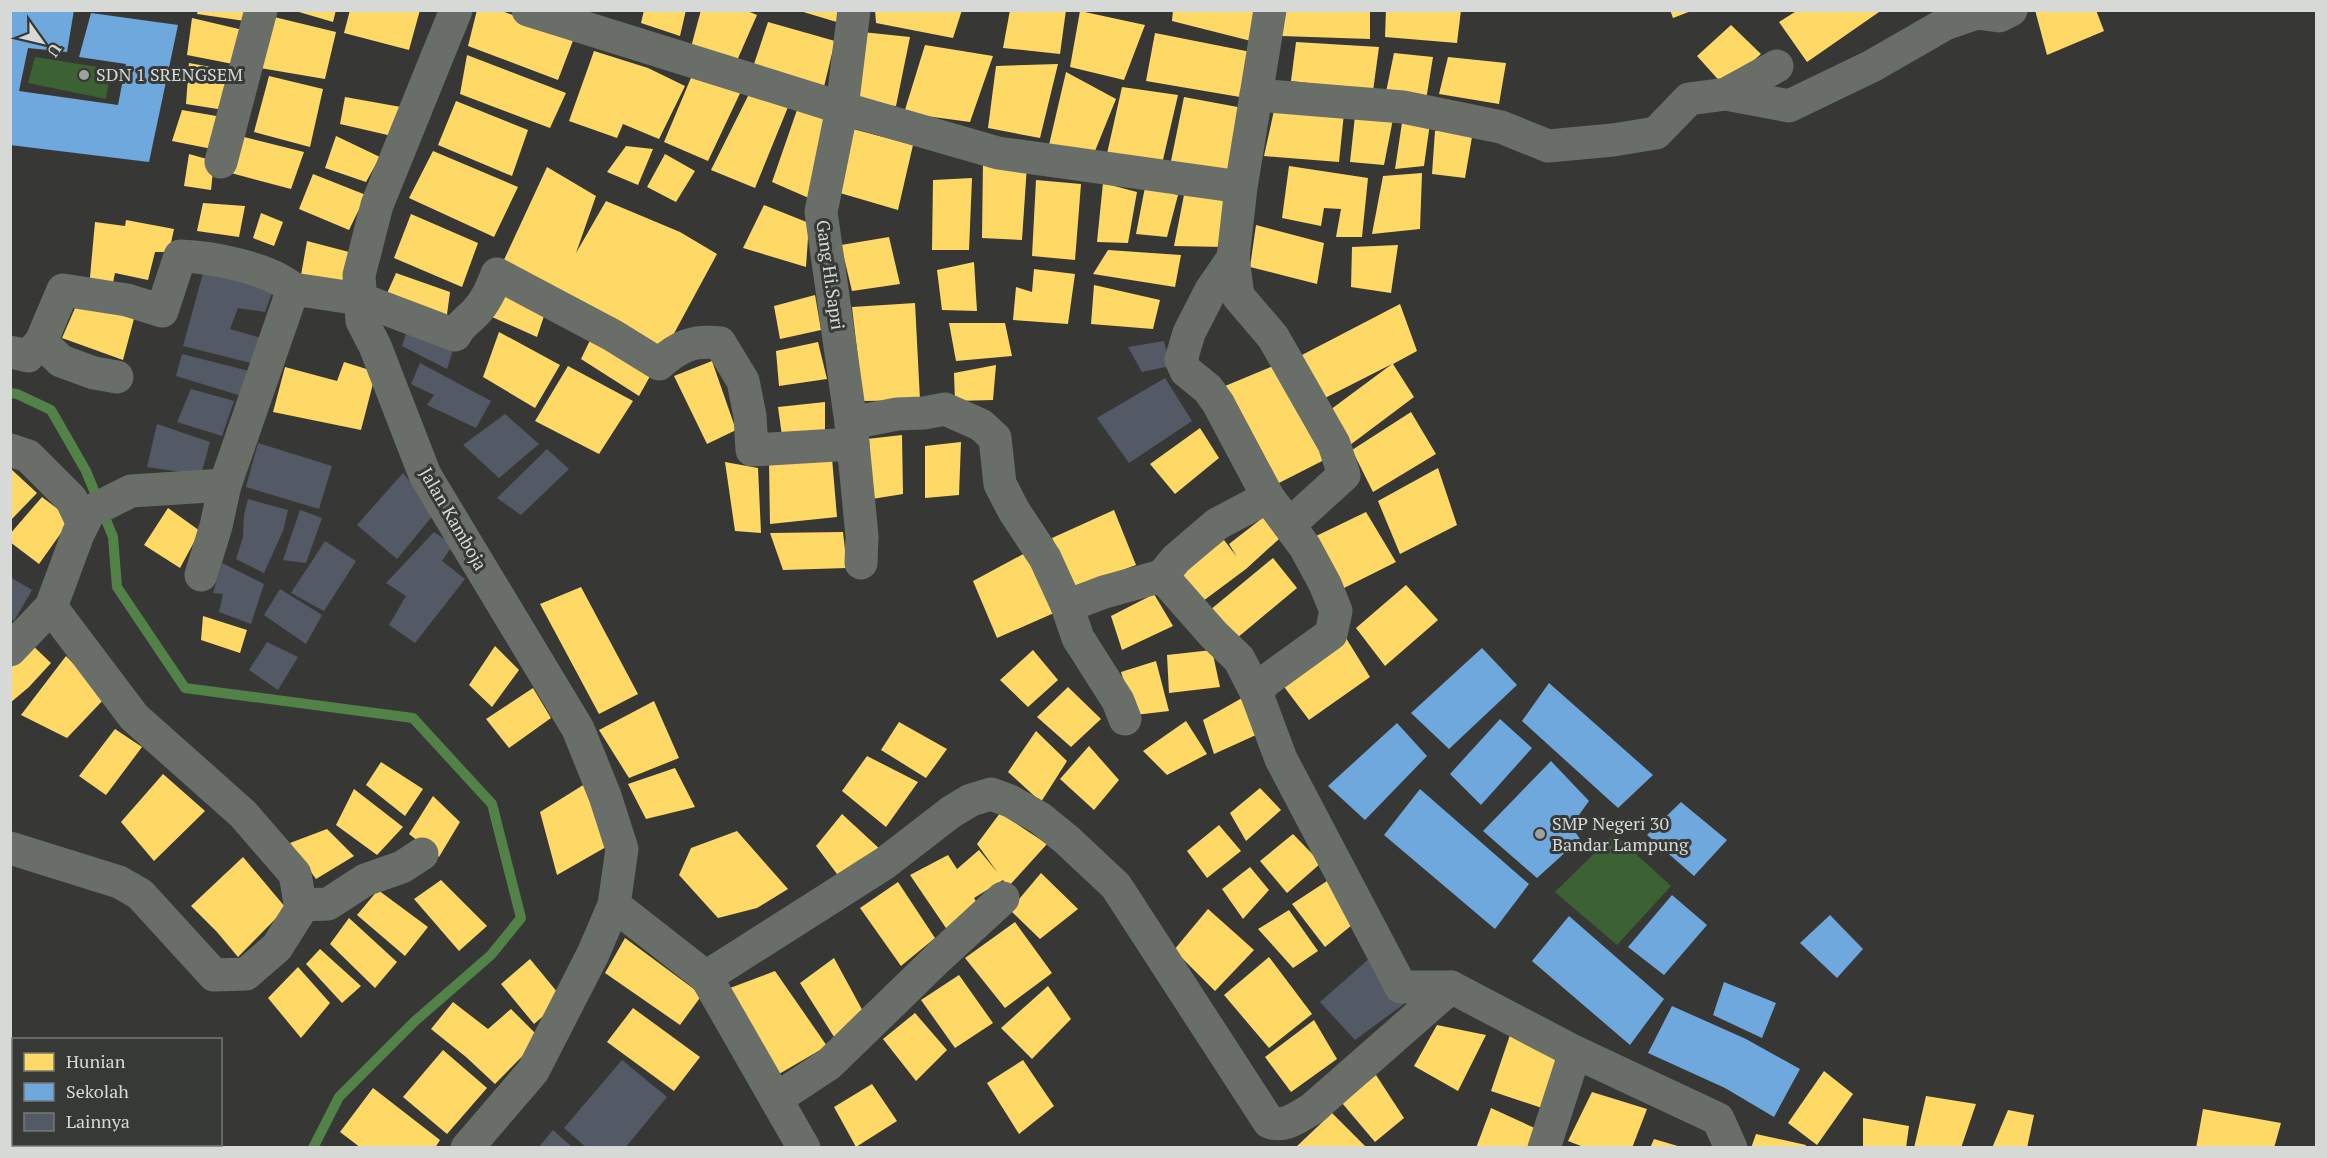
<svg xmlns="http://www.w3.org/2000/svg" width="2327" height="1158" font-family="'PT Serif',serif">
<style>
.green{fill:#3c6133}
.homes{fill:#ffd966}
.schools{fill:#6fa8dc}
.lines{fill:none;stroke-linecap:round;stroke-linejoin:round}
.stream{stroke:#538248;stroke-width:10}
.building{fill:#535a65}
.minor{stroke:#696f68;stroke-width:33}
.poi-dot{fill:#9fa19e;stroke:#363935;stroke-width:2}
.labels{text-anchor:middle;stroke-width:6;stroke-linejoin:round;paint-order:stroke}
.poi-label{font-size:18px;fill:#d7d9d6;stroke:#363935;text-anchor:start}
.street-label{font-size:18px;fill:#d7d9d6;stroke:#363935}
</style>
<rect width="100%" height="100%" fill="#373836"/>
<g class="green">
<polygon points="35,57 111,69 106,99 28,83"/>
<polygon points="1614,834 1671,886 1617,945 1555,892"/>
</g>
<g class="homes">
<polygon points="198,10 247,10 245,21 197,14"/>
<polygon points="292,10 336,10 333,22"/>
<polygon points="350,10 420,10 409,50 344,33"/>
<polygon points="477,10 499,10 574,38 558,80 468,46"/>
<polygon points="644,10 686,10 680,36 641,23"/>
<polygon points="701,10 745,10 757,15 735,65 690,51"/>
<polygon points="841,10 840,23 800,11 800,10"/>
<polygon points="875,10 962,10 953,38 876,23"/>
<polygon points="1010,10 1066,10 1060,54 1003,48"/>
<polygon points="1173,10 1260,10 1255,42 1172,21"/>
<polygon points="1285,10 1370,10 1370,39 1281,36"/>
<polygon points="1386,10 1461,10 1457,43 1385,37"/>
<polygon points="1670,10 1691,10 1691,11 1673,18"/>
<polygon points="1798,10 1882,10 1807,62 1779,22"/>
<polygon points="2035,10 2096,10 2104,31 2047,55"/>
<polygon points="1080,11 1145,25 1124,80 1070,67"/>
<polygon points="270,16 336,32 325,79 260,68"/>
<polygon points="192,18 243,30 233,64 187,55"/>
<polygon points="768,22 835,41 822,95 752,70"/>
<polygon points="1731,25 1761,54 1724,86 1697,56"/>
<polygon points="862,32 910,37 896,106 856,103"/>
<polygon points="1155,33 1251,52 1240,97 1146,81"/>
<polygon points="1296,42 1379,47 1373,91 1291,81"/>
<polygon points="925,45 993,56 970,122 904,113"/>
<polygon points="594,51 648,68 685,86 659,139 623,124 617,138 569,121"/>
<polygon points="1394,53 1433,57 1426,100 1386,92"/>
<polygon points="467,55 566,93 550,128 460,94"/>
<polygon points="1448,57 1506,63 1499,104 1439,94"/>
<polygon points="189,63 233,71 224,110 186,104"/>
<polygon points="1058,64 1040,138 988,128 996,66"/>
<polygon points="1066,72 1116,99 1095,151 1049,145"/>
<polygon points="693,73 743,87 708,161 664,142"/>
<polygon points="269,76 323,89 310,147 254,132"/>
<polygon points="1122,87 1178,95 1162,164 1106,158"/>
<polygon points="749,94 788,107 755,188 711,170"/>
<polygon points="345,97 401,107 392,136 340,124"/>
<polygon points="1184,97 1243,108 1230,173 1171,161"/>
<polygon points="456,101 528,130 512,176 438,145"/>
<polygon points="1275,106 1344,113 1339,162 1264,156"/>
<polygon points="182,110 222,117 217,150 172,141"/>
<polygon points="797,110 830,119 811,199 772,182"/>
<polygon points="1355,116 1393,119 1384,165 1350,162"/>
<polygon points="1403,116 1430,123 1424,166 1395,169"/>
<polygon points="853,129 913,145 898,210 840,193"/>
<polygon points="1435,131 1473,131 1465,178 1432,174"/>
<polygon points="240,136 304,152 291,189 231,173"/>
<polygon points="336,136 380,157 366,182 325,168"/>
<polygon points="626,146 653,149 638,185 607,172"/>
<polygon points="433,151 518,187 494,237 409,198"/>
<polygon points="189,154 214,161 211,190 184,186"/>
<polygon points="665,154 695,171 676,202 647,187"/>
<polygon points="983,160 1027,165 1022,240 982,238"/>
<polygon points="1289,166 1368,178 1362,237 1336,237 1341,209 1324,208 1321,226 1282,218"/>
<polygon points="547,167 596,196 576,253 606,201 680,232 717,254 664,352 503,262"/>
<polygon points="1422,173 1420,229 1372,234 1383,176"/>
<polygon points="313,174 366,195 349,230 299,209"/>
<polygon points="972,178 969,250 932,250 933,180"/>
<polygon points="1036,180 1081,184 1075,260 1032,256"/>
<polygon points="1103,183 1137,192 1128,243 1097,242"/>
<polygon points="1145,187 1178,195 1167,237 1136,234"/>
<polygon points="1184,195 1233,201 1223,247 1174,246"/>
<polygon points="203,203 245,206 239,237 197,231"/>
<polygon points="764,205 809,223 806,267 743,248"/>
<polygon points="261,213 283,222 274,246 253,238"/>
<polygon points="411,214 478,243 462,287 394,258"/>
<polygon points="126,220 174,229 169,252 155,252 148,280 115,273 111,292 89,288 95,222 125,226"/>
<polygon points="1256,225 1324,243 1317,284 1250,267"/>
<polygon points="889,237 900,284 852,291 841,245"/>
<polygon points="307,241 349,252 342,288 300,281"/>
<polygon points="1398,245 1391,293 1351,287 1352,247"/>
<polygon points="1108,250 1181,255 1175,287 1093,274"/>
<polygon points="974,262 977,311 942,310 937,270"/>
<polygon points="1034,269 1075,274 1068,324 1013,320 1016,287 1032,292"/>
<polygon points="396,273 450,292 446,322 385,298"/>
<polygon points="1094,285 1160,300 1153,329 1091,324"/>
<polygon points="503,293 546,310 537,337 492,317"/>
<polygon points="815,295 821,330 780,339 774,306"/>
<polygon points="79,299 135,315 123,360 62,338"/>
<polygon points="915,303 920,400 863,401 852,307"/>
<polygon points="1400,304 1417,351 1393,364 1414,397 1350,445 1330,410 1392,364 1323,399 1300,356"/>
<polygon points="949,323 1005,323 1012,356 956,361"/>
<polygon points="499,332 560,365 535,408 483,377"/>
<polygon points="593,334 653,371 639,396 581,359"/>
<polygon points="818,342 827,379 779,386 776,351"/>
<polygon points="712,361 736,430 707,444 674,376"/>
<polygon points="344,362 376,372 361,430 273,412 285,367 337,381"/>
<polygon points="1278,364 1328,458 1273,486 1225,386"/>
<polygon points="996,365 993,400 955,401 954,373"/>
<polygon points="568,366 633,401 599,454 535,421"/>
<polygon points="825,402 825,432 782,436 778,407"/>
<polygon points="1411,412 1436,454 1373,492 1352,450"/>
<polygon points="1200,428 1219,458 1175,494 1150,464"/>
<polygon points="902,435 903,494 872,499 867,439"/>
<polygon points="961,442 959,495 925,498 925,446"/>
<polygon points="832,458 837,517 770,524 769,461"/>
<polygon points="725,462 758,468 761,533 735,531"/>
<polygon points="10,468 37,493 10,521"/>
<polygon points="1438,468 1457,525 1400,554 1378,501"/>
<polygon points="42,497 71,519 39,564 10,542 10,534"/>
<polygon points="168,508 200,531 180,568 144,545"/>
<polygon points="1114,510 1136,565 1074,588 1052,538"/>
<polygon points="1366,512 1396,562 1338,591 1312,538"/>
<polygon points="1265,516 1279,539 1246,569 1199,604 1176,579 1224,540 1237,557 1229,544"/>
<polygon points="843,532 847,568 783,570 770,533"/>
<polygon points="1027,552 1054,613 997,638 973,581"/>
<polygon points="1273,558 1297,588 1231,643 1204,615"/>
<polygon points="1406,585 1438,620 1385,666 1356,628"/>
<polygon points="581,587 638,694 599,714 540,604"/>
<polygon points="1154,594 1173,626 1122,650 1111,616"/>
<polygon points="203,616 247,630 240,653 201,640"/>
<polygon points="1346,638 1370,677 1309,720 1282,684"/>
<polygon points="29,642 51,663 29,687 10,703 10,665"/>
<polygon points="495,646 519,670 492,707 469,685"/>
<polygon points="1033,650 1058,680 1028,707 1000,680"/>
<polygon points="1212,650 1220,687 1169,693 1167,655"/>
<polygon points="66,656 106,697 67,738 21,715"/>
<polygon points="1156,661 1169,711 1135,715 1121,672"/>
<polygon points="1068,687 1101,719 1071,747 1037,717"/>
<polygon points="533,688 551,718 509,748 486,719"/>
<polygon points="1242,698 1256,735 1214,754 1203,720"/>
<polygon points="654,701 679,758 629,778 599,730"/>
<polygon points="1186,721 1207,754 1167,775 1143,751"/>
<polygon points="899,722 947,749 926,778 881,750"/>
<polygon points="115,729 142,747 106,795 79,776"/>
<polygon points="1036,731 1067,761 1041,802 1008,772"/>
<polygon points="1089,746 1119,780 1094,810 1060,779"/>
<polygon points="867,756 918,782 886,827 842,791"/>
<polygon points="381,762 423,789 405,816 366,785"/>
<polygon points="675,768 695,807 646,819 628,784"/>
<polygon points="163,774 205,811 154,861 121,822"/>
<polygon points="588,782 606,847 557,875 540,812"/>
<polygon points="1260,788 1281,810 1246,841 1230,813"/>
<polygon points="354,789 403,827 377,855 336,825"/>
<polygon points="433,796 460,822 439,857 409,834"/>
<polygon points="1000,813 1047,844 1008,887 1003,880 974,898 979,906 948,931 910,875 948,855 957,869 979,850 998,873 977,844"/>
<polygon points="842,814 882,851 840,878 816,846"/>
<polygon points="1219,825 1241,851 1207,878 1187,851"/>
<polygon points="327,829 354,856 316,879 290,843"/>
<polygon points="737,831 788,889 757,908 718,918 679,875 691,848"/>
<polygon points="1293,834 1321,863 1287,893 1260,861"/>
<polygon points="243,857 286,908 238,957 217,932 191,906"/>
<polygon points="1250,867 1269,890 1243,919 1222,889"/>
<polygon points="1041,873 1078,909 1040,939 1010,910"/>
<polygon points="441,880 487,926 459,951 414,899"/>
<polygon points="1327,881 1352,925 1325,947 1292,904"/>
<polygon points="898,882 935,938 901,966 860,908"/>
<polygon points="378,890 428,927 405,956 357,915"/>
<polygon points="1208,909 1254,950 1215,991 1174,950"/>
<polygon points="1289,910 1318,951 1293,968 1258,929"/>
<polygon points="349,918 397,962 375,988 330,944"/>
<polygon points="1015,922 1052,973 1005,1008 965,958"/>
<polygon points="625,938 702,995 680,1025 605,973"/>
<polygon points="320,949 361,986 342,1003 306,964"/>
<polygon points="1269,957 1312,1014 1269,1048 1224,995"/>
<polygon points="834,958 865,1015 836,1040 800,983"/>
<polygon points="530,959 563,999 534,1024 501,984"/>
<polygon points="298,967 330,1003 301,1038 268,998"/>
<polygon points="775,971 827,1046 779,1074 730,988"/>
<polygon points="959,975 993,1023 955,1048 921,1000"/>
<polygon points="1048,986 1071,1019 1032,1059 1001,1028"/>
<polygon points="453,1002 488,1029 511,1009 540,1038 495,1084 466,1057 431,1029"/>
<polygon points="633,1008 700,1057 674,1091 607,1042"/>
<polygon points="915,1013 947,1050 916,1081 883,1039"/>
<polygon points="1314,1020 1337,1059 1291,1092 1265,1057"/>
<polygon points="1437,1025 1486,1035 1458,1091 1414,1066"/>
<polygon points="1510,1035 1562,1060 1545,1109 1491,1091"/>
<polygon points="443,1050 487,1088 447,1134 403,1097"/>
<polygon points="1023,1060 1054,1106 1019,1134 987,1083"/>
<polygon points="1824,1071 1853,1094 1817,1145 1788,1123"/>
<polygon points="1376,1075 1404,1118 1375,1142 1342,1103"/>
<polygon points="872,1084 897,1121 856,1147 834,1107"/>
<polygon points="373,1088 440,1140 435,1148 361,1148 340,1132"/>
<polygon points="1592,1092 1647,1109 1632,1148 1586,1148 1568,1141"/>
<polygon points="1926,1096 1976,1104 1961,1148 1914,1148"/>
<polygon points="1491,1108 1539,1130 1533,1148 1476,1148"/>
<polygon points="2203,1109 2281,1123 2274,1148 2196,1148"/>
<polygon points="2008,1110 2034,1115 2027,1148 1992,1148"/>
<polygon points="1332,1113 1367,1148 1295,1148"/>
<polygon points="1863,1118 1909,1126 1906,1148 1863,1147"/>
<polygon points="1756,1134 1806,1145 1805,1148 1751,1148"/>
<polygon points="1654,1139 1681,1147 1680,1148 1650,1148"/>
</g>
<g class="schools">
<polygon points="10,10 74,10 67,52 28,48 19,91 118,105 126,64 79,57 91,13 178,25 149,162 10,145"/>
<polygon points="1482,648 1517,685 1449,749 1411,713"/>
<polygon points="1549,683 1653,775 1618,808 1522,721"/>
<polygon points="1500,719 1532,748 1481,805 1450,774"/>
<polygon points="1397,723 1427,756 1365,820 1328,786"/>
<polygon points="1551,761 1589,801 1571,826 1580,839 1537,878 1483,831"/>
<polygon points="1420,789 1529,884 1495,929 1384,835"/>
<polygon points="1681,802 1727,840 1694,876 1647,835"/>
<polygon points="1672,895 1707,925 1664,975 1628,947"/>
<polygon points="1830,915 1863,949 1837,978 1800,943"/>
<polygon points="1569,916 1664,999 1630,1045 1532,961"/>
<polygon points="1724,982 1776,1003 1762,1038 1713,1015"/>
<polygon points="1672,1006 1746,1039 1800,1069 1774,1117 1725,1088 1648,1053"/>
</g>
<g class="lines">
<polyline class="stream" points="10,393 17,394 51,410 86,471 113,537 117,587 185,688 413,718 492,804 521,918 491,955 415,1021 339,1097 313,1148"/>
</g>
<g class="building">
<polygon points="205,266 275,285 265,312 238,308 230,329 261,338 251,363 183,346"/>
<polygon points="410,321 455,344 447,369 402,346"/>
<polygon points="1164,341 1170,366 1142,372 1128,347"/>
<polygon points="182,354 253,372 245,397 176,376"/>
<polygon points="420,363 491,401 476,428 427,405 434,395 411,384"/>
<polygon points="1165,378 1192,421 1129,463 1097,418"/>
<polygon points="191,389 234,401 222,436 177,422"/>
<polygon points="505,414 539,444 499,478 463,445"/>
<polygon points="157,424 210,442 201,475 147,467"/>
<polygon points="258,443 332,466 319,509 246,487"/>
<polygon points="547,449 569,469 521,515 497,498"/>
<polygon points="403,473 435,513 397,559 357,525"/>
<polygon points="248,499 288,510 283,531 264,573 236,559 243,537 244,515"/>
<polygon points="300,510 322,518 306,563 283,560"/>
<polygon points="434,532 453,545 442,561 465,579 415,643 389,625 406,596 386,583"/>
<polygon points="325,541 356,561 324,611 291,593"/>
<polygon points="222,563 264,584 251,624 219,612 223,594 213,593"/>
<polygon points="10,577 32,590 14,621 10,618"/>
<polygon points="280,589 322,615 306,644 264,615"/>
<polygon points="267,642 298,657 278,690 249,670"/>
<polygon points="1370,958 1404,1004 1355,1040 1320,1002"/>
<polygon points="622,1060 667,1097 625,1148 587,1148 564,1128"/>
<polygon points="553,1130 573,1148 538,1148"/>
</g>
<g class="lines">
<g class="minor">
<polyline points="456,10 377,205 359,275 362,321 375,346 425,475 578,729 605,796 622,849 614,905 706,977 804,1148"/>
<polyline points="528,10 842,108 998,153 1241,187"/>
<polyline points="854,10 842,108 821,212 851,423 897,414 924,413 945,409 981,425 995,438 1000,484 1014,511 1045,558 1067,606 1104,592 1162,576"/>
<polyline points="1270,10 1241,187 1233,258 1211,290 1189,333 1181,360 1186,371 1208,389 1218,403 1268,497 1305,547 1325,584 1336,611 1331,634 1266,681 1256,692 1281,759 1401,987 1451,987"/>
<polyline points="1726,94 1789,106 1872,66 1945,24 1977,13 1999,16 2011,10"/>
<polyline points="1256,95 1403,107 1501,127 1548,146 1613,140 1656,133 1689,99 1726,94 1777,66"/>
<polyline points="221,162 261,10"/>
<polyline points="1233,258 1238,296 1273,337 1334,444 1344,475 1289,525"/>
<polyline points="41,342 61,361 94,373 117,377"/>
<path d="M10,352l18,4 13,-14 22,-52 64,10 35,11 18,-55c31,1 90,12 113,33"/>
<polyline points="851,423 862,536 861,563"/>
<polyline points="10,450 28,456 71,499 83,524"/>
<polyline points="201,575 216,526 225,485"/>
<polyline points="1067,606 1078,638 1118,701 1125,719"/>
<polyline points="10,650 51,607"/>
<polyline points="1256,692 1239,659 1214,635 1162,576 1176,559 1217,524 1268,497"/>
<path d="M10,848l109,34 21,12 74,81 32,-1 31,-27 24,-38 -6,-35 -52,-60 -109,-97 -83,-110 27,-73 11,-22 42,-21 94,-6 68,-196 67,10 95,36c5,-10 12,-14 20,-22 11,-11 16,-24 22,-39l115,61 47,29c20,-18 34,-24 61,-21l23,38 7,35 2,34 101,-6"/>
<polyline points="301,905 328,904 365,880 402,867 422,854"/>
<path d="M706,977l179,-114 66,-51 20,-12 20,-6 19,7 30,17 27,22 49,46 153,236c16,6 29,-5 43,-13l139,-122 124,65 143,67 13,29"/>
<polyline points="776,1099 829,1064 939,957 1003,898"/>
<polyline points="467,1148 533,1071 593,954 614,905"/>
<polyline points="1544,1148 1575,1052"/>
</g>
</g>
<g class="poi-dot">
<circle cx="84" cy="75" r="6"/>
<circle cx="1540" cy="834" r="6"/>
</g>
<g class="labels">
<g class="poi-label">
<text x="96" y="81">SDN 1 SRENGSEM</text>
<text x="1552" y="830">SMP Negeri 30<tspan x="1552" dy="21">Bandar Lampung</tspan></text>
</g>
<g class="street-label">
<text transform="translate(830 275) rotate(82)" y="6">Gang Hi.Sapri</text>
<text transform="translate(453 519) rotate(60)" y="6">Jalan Kamboja</text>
</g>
</g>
<rect width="2327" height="1158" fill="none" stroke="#d7d9d6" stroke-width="24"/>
<rect x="12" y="1038" width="210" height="108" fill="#363935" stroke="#767975" stroke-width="1.5"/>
<rect x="24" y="1053" width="30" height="18" fill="#ffd966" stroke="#767975" stroke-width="1.5"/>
<text x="66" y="1068" font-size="18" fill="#d7d9d6">Hunian</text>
<rect x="24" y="1083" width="30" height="18" fill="#6fa8dc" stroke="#767975" stroke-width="1.5"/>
<text x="66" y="1098" font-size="18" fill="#d7d9d6">Sekolah</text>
<rect x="24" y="1113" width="30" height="18" fill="#535a65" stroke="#767975" stroke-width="1.5"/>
<text x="66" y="1128" font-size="18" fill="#d7d9d6">Lainnya</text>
<g transform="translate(42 42) rotate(124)" stroke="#363935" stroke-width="4.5" paint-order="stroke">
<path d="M0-4.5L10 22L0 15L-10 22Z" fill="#d7d9d6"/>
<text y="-9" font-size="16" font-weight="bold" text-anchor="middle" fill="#d7d9d6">U</text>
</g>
</svg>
